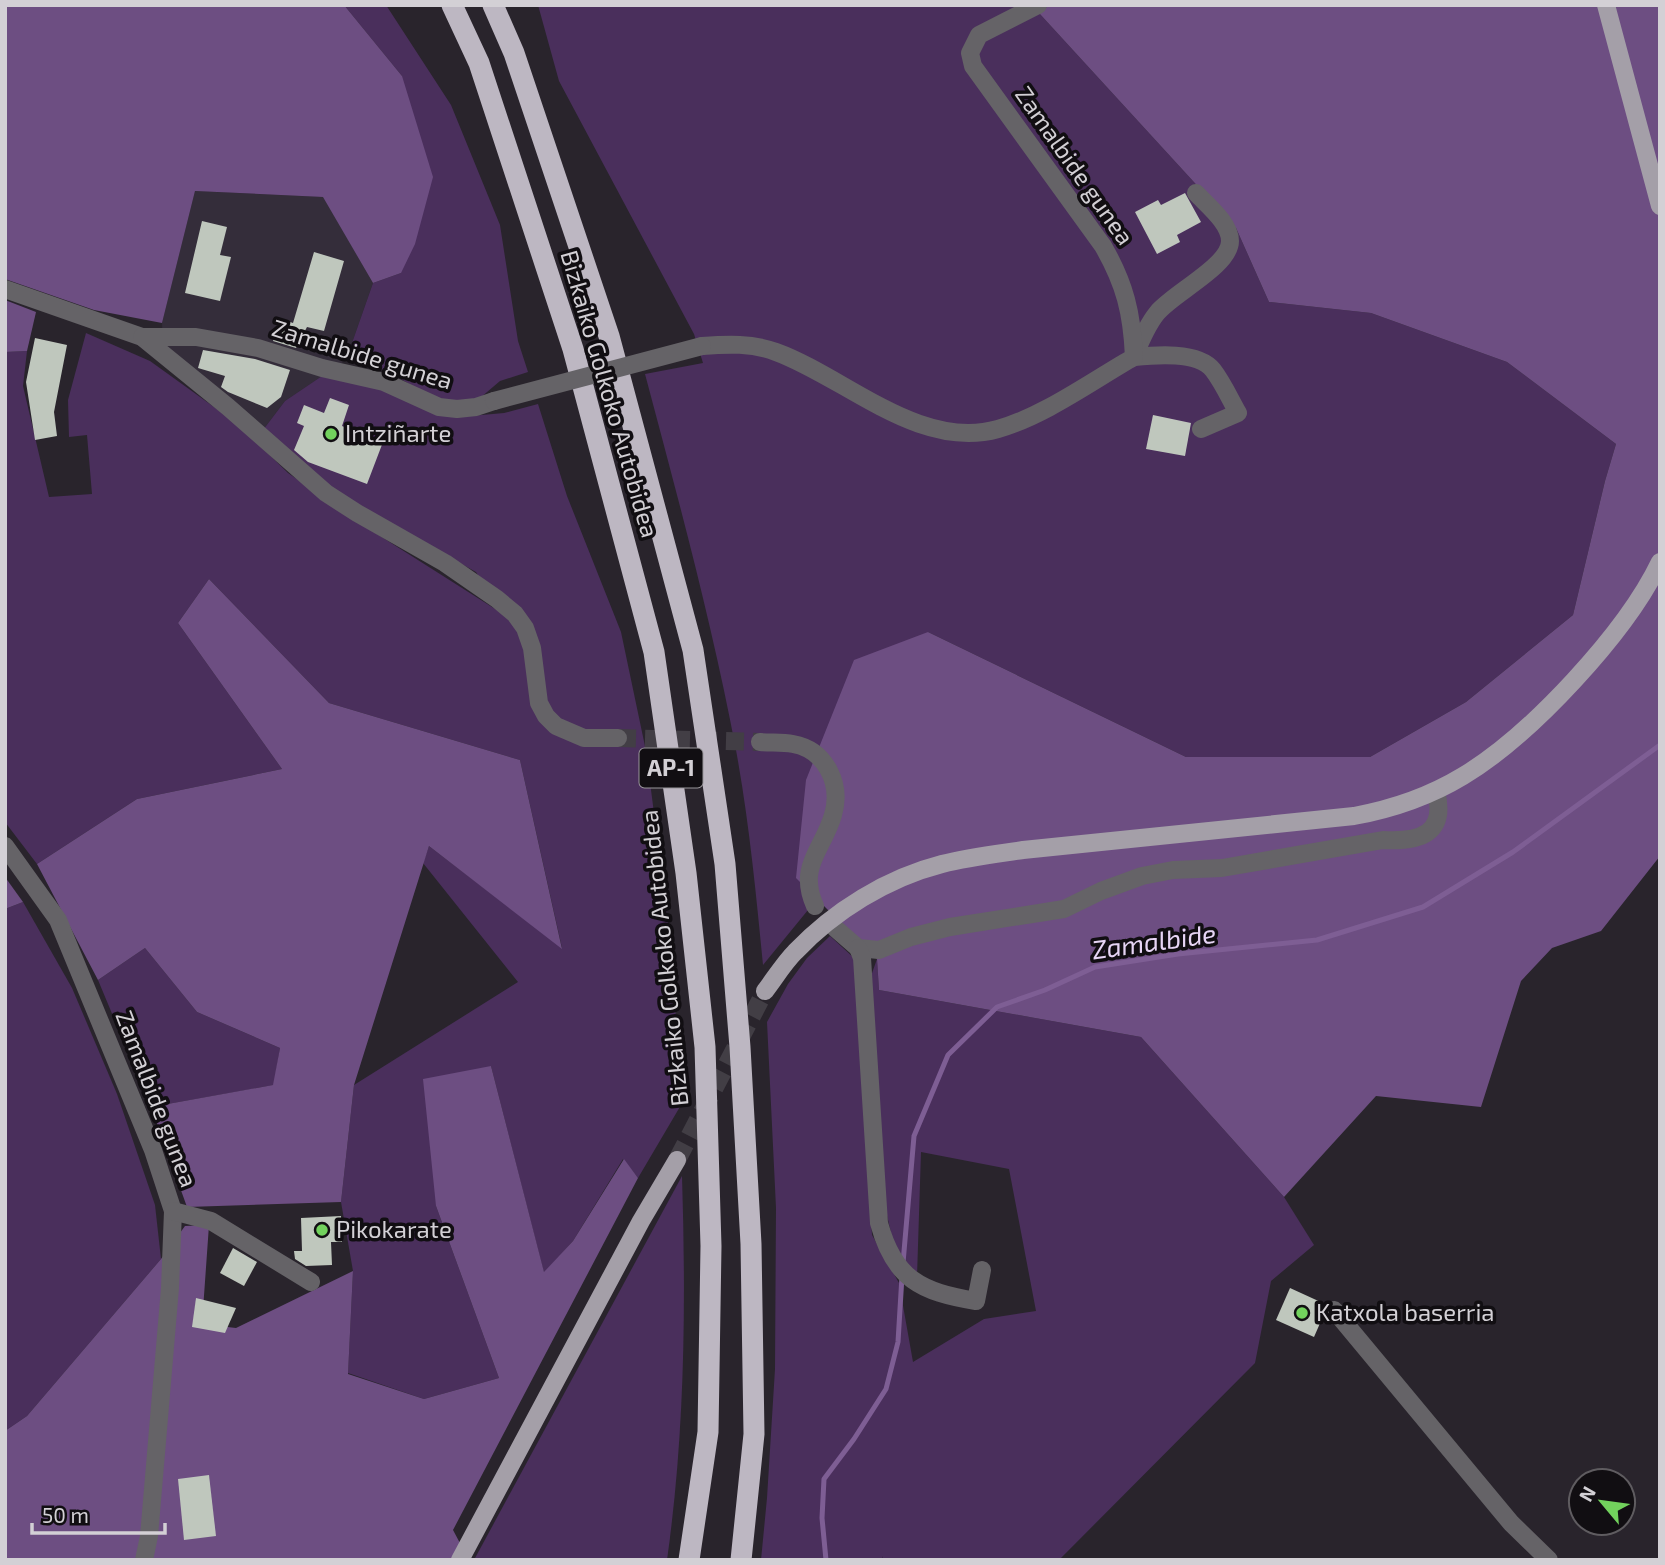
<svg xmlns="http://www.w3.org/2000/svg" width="1665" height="1565" font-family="'Exo 2',sans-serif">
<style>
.built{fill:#342d3a}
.green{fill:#4a2f5c}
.forest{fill:#6d4e82}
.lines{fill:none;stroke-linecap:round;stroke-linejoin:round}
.stream{stroke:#7e5e94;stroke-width:5}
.building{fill:#bfc7bd}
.minor-tunnel{stroke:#423e45;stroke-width:18;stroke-dasharray:18 9;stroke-linecap:butt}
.major-tunnel{stroke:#423e45;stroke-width:18;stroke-dasharray:18 9;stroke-linecap:butt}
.minor{stroke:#656367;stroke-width:18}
.major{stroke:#a49fa8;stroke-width:18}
.highway{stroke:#bdb7c2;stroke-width:21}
.minor-bridge{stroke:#656367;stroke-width:18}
.poi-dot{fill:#72d25d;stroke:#110e12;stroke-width:2.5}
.labels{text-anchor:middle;stroke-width:7;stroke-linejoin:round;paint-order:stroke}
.shield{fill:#110e12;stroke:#99969a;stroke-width:2}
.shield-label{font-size:23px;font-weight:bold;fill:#d3d0d5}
.street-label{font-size:24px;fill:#d3d0d5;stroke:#110e12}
.poi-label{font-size:24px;fill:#d3d0d5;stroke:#110e12;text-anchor:start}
.water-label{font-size:26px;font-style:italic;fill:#e7d5f5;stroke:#110e12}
</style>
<rect width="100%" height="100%" fill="#29242c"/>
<polygon class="built" points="195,191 324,197 373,283 346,360 285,401 263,430 163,348 162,323"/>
<g class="green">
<polygon points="344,5 386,5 451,105 500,225 518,341 528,372 500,381 480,398 458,402 437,400 387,371 346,360 373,283 401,273 402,76"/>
<path d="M538,5h511l-10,8 197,215 33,74 102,11 136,49 109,82 -11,37 -32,134 -107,87 -96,55h-184l-258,-125 -111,267 -54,66c-7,-72 -14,-144 -27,-215 -24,-127 -58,-252 -91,-376l58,-11 -9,-29 -135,-253z"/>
<polygon points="86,333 150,361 239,425 288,473 369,529 503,614 476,572 375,516 313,475 263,430 285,401 322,376 394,391 459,417 504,413 538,404 567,496 621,632 646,751 672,953 681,1105 638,1178 623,1159 573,1241 544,1273 491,1066 436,1206 499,1378 424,1399 348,1373 353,1271 341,1202 354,1085 518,982 423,863 429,846 562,948 520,760 329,703 209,579 178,623 282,769 137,799 37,864 5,822 5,352 27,351 23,386 49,497 92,494 87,435 69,437 68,400"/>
<polygon points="23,902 72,988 117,1094 155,1205 161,1259 27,1416 5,1431 5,909"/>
<polygon points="830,936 854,958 872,1235 899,1283 913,1362 984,1319 1036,1311 1009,1169 921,1152 917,1277 894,1246 886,1211 871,976 877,959 879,990 1141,1037 1284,1197 1314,1245 1271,1281 1255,1363 1059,1560 884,1560 882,1556 883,1560 761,1560 767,1498 775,1369 776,1208 767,1022 788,984 807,958"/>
<polygon points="145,948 197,1012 280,1048 274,1085 151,1107 98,980"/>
<path d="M682,1176c4,128 3,256 -15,384h-193z"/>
</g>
<g class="forest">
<polygon points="5,5 344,5 402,76 433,177 415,244 401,273 373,283 323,197 195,191 162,323 94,310 5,279"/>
<polygon points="1049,5 1660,5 1660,856 1601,931 1552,948 1521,981 1481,1107 1376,1096 1284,1197 1141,1037 879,990 877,959 796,878 806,780 854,660 928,632 1186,757 1370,757 1466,702 1573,615 1605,481 1616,444 1507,362 1371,313 1269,302 1236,228 1039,13"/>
<polygon points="5,300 36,312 27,351 5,352"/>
<polygon points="209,579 329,703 520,760 562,949 429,846 354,1085 341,1202 187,1207 151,1107 273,1085 280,1048 197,1012 145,948 98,980 37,864 137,799 282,769 178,623"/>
<polygon points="5,877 23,902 5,909"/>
<polygon points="491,1066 544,1272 573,1241 624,1159 638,1178 453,1530 469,1560 5,1560 5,1431 27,1416 161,1259 185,1226 209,1225 202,1324 236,1328 353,1271 348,1374 424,1399 499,1378 436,1206 423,1079"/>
</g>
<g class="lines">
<g class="stream">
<polyline points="903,1263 914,1136 948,1055 997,1007 1045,990 1095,967 1178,954 1317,940 1423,907 1513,852 1660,745"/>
<polyline points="826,1560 822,1518 824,1479 854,1439 886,1389 898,1342 902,1276"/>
</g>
</g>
<g class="building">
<polygon points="1185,193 1201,222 1177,235 1180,242 1157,254 1135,212 1158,200 1161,205"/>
<polygon points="202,221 227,227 220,255 231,257 220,301 185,293"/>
<polygon points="314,252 344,261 324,331 307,327 296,348 273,341 282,319 293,323"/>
<polygon points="35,338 67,345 54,412 57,436 35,440 26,382"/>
<polygon points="203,350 255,359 290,370 281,397 267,408 228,392 221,387 225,376 198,368"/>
<polygon points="330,398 349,405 342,426 383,442 367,484 308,462 294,450 304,426 297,423 304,405 324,413"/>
<polygon points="1153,415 1191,423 1185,456 1146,449"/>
<polygon points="341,1216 342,1242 331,1242 332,1265 306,1266 295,1259 294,1251 302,1251 301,1218"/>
<polygon points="233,1248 257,1262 244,1286 220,1273"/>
<polygon points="1290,1288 1325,1304 1324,1314 1314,1337 1276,1320"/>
<polygon points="196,1298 236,1308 225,1333 192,1327"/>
<polygon points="209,1475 216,1536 184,1540 178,1479"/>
</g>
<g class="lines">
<polyline class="minor-tunnel" points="618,738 760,742"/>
<polyline class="major-tunnel" points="677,1160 765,991"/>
<g class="minor">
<path d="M1196,193c11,12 34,30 34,48 0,25 -57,52 -73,72 -10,12 -17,29 -23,44 21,-2 64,-6 79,13 10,13 17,29 25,43l-37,16"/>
<polyline points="5,289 142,337 228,407 326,493 357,513 445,563 497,599 515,614 525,628 532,648 539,703 546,716 556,726 584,738 618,738"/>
<polyline points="142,337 196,337 258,348 322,368 384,382 439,407 457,409 476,407 494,401"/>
<path d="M702,346c26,-2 50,-3 74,6 69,25 143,99 222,77 46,-13 94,-48 136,-72 -2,-44 -9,-73 -31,-111l-130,-180 -3,-13 9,-18 59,-30"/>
<path d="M760,742c11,1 22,0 33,2 33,6 49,40 40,71 -10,35 -36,51 -18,91"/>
<polyline points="5,846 58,920 153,1150 173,1211 170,1288 149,1536 144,1560"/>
<path d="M835,928l23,20 21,2 32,-13 39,-10 114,-18 37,-18 41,-15 31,-6 49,-2 161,-28c37,2 64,-6 53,-49"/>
<path d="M858,948l4,10 17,265c15,56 42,69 97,78l6,-31"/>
<polyline points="173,1211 211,1221 311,1282"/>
<polyline points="1334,1310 1511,1523 1549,1560"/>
</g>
<g class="major">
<polyline points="1606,5 1660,206"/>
<path d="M765,991c10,-13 19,-28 30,-39 39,-41 92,-74 147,-88 27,-7 54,-10 81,-14l331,-34c38,-7 76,-20 109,-40 67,-40 163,-143 197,-214"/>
<polyline points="460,1560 641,1221 677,1160"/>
</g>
<g class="highway">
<polyline points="452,5 479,63 573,349 654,652 686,873 705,1047 711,1246 708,1432 689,1560"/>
<polyline points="493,5 514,53 609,336 693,650 725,864 740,1047 751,1244 754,1434 741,1560"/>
</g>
<polyline class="minor-bridge" points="494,401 702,346"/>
</g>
<g class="poi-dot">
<circle cx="331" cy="434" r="7"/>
<circle cx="322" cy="1230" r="7"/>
<circle cx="1302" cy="1313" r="7"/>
</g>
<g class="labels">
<rect class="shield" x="639.5" y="748.5" width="63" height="39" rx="5"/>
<g class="shield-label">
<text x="671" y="776">AP-1</text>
</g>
<g class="street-label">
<text transform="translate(1074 166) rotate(55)" y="8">Zamalbide gunea</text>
<text transform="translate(362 355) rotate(17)" y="8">Zamalbide gunea</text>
<text transform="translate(609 394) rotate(74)" y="8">Bizkaiko Golkoko Autobidea</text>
<text transform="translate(665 958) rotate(-96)" y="8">Bizkaiko Golkoko Autobidea</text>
<text transform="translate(156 1099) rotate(69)" y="8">Zamalbide gunea</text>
</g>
<g class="poi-label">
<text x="345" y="442">Intziñarte</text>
<text x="336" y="1238">Pikokarate</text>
<text x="1316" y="1321">Katxola baserria</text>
</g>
<g class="water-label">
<text transform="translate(1154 942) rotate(-8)" y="9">Zamalbide</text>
</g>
</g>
<rect width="1665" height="1565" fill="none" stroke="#d3d0d5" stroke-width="14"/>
<g transform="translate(1602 1502) rotate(299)"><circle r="33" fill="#110e12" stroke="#5f5c60" stroke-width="2"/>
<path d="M0-5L12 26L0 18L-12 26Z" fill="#72d25d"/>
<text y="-10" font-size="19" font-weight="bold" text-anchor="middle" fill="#d3d0d5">N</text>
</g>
<path d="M32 1523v10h133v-10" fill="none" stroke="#d3d0d5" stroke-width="3.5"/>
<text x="42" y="1523" font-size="21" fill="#d3d0d5" stroke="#110e12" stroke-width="5" paint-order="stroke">50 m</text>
</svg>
